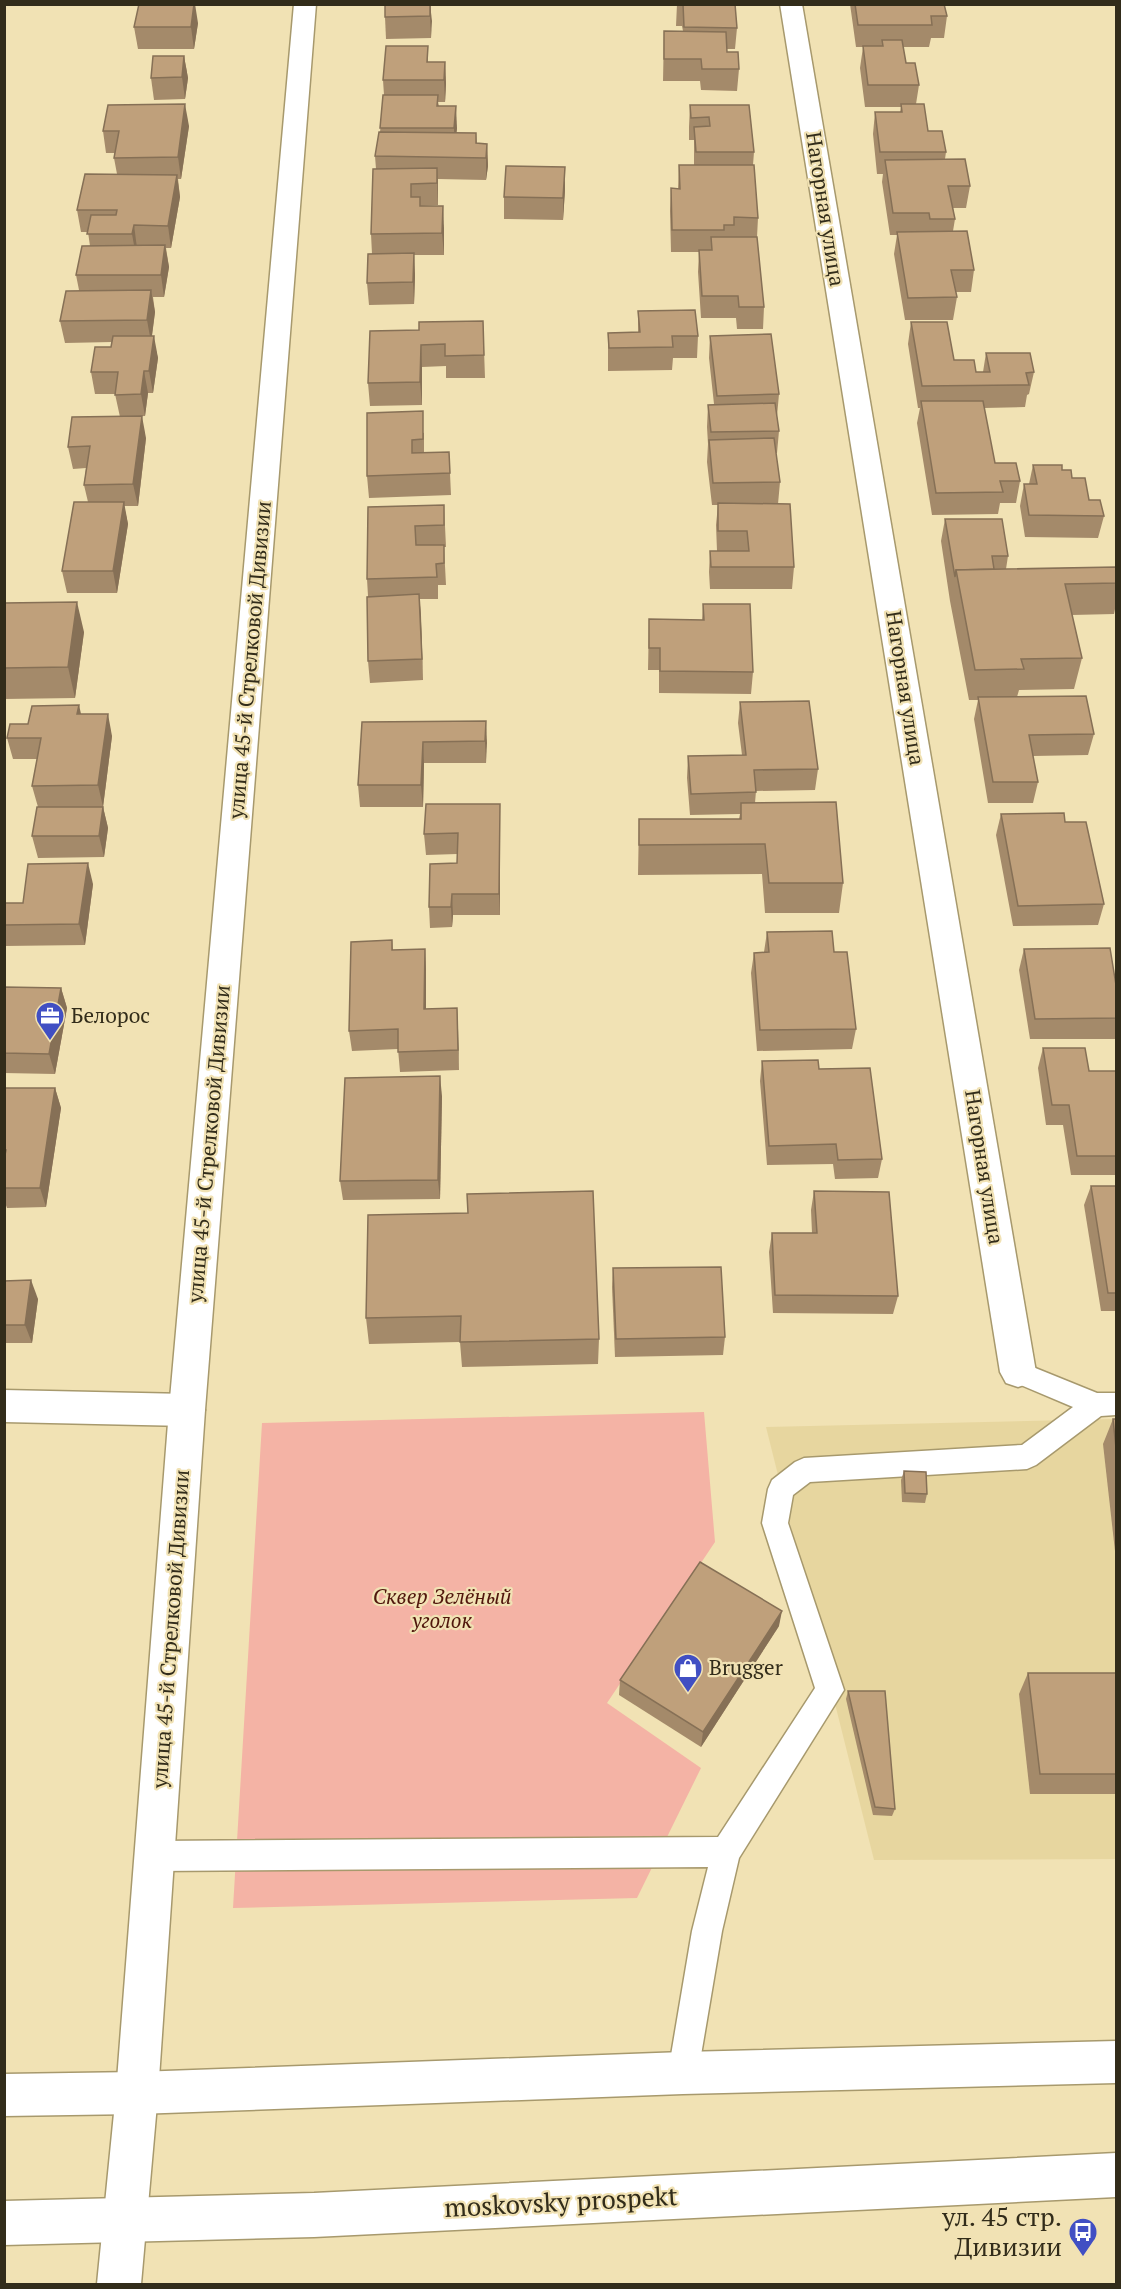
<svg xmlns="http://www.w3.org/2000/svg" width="1121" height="2289" font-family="'PT Serif',serif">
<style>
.built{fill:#e7d69f}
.green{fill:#f4b3a5}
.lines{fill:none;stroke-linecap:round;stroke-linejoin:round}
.service-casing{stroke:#a7996d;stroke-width:3}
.minor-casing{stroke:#a7996d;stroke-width:3}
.secondary-casing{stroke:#a7996d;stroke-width:3}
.primary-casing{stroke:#a7996d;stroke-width:3}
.service{fill:#fff;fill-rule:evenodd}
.minor{fill:#fff;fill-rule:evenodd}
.secondary{fill:#fff;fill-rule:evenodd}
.primary{fill:#fff;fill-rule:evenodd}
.wall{fill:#a48a6a}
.shaded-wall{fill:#867056}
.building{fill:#bfa07b;stroke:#867056;stroke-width:1.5}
.labels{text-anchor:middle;stroke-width:4.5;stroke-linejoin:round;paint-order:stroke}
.street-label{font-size:21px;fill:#322c1a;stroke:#f1e2b4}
.poi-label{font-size:21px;fill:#322c1a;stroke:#f1e2b4;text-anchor:start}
.park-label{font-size:21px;font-style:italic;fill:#50160c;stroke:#f1e2b4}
.near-street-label{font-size:26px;fill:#322c1a;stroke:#f1e2b4}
.near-poi-label{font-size:26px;fill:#322c1a;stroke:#f1e2b4;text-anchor:end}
</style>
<rect width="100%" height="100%" fill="#f1e2b4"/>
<polygon class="built" points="1116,1419 1116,1859 874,1860 766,1427"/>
<polygon class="green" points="704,1412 715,1542 607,1703 701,1768 637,1898 233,1908 262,1423"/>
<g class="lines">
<g class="service-casing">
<polygon id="service" points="1018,1361 1097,1393 1116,1393 1116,1415 1101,1416 1036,1465 1027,1469 810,1482 793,1495 788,1523 844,1690 739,1858 722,1931 698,2073 694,2084 683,2088 672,2084 668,2073 692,1931 708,1867 155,1871 145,1866 140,1856 145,1846 155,1841 718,1837 815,1688 762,1523 768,1489 772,1480 795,1462 804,1458 1022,1445 1073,1407 1009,1380 1005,1372 1009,1364"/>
</g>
<g class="minor-casing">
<g id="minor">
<polygon points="780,4 802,4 1036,1372 1030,1383 1018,1387 1006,1383 1000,1372"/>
<polygon points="4,1390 187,1394 200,1399 205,1410 200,1421 187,1426 4,1422"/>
</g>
</g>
<g class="secondary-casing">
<polygon id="secondary" points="294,4 316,4 205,1410 158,2093 141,2284 97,2284 116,2093 169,1410"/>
</g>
<g class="primary-casing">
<g id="primary">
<polygon points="1116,2041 1116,2083 683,2094 137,2114 4,2116 4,2074 137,2072 683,2052"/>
<polygon points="1116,2153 1116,2197 314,2237 4,2245 4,2201 314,2193"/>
</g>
</g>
<use href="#service" class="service"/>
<use href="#minor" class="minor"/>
<use href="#secondary" class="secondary"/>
<use href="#primary" class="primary"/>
</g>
<g class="wall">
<polygon points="431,4 431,38 386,39 385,17"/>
<polygon points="677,4 735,4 737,28 735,49 727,49 727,52 739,69 737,91 701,90 700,81 663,81 664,31 683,31 682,26 676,26"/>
<polygon points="850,4 944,4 947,16 944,38 931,38 929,47 903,47 906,63 919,85 916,104 928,131 946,152 945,159 970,186 966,208 953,208 955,219 953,231 974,270 971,292 956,292 957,297 953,320 905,320 894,254 897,235 890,235 882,182 883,174 877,174 873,134 875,112 900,112 901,107 865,107 860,68 863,47 856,47"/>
<polygon points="198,23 194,49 138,49 134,27"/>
<polygon points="428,46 428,62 445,62 446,84 445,102 438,102 439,106 457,128 456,133 476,133 477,143 487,144 488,166 486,180 438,179 438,205 421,206 444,228 444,255 414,255 415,276 414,304 369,305 367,283 372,254 371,234 376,169 375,156 380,132 384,95 383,80"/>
<polygon points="184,56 188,78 185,99 154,100 151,78"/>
<polygon points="690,105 749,105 754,152 753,165 758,218 757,237 764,307 763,329 737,329 736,318 701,318 698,272 699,252 671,252 670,211 671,188 678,189 679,165 694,165 694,140 689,140 689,127"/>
<polygon points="189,126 181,179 178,179 180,197 171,248 166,248 169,267 164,297 153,297 155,312 152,336 158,358 153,393 148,393 145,416 120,417 115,394 95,394 91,372 111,347 112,342 65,343 60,321 79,290 76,275 90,246 88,232 81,232 77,210 117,174 114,158 115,153 106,153 103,131"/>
<polygon points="565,190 563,220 504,219 504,197"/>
<polygon points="638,311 698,336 697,358 673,358 672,370 608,371 608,333 638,332"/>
<polygon points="483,321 485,378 446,378 446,366 422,367 422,405 370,406 368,383 419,330"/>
<polygon points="911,322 954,360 976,372 983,372 986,353 1034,372 1029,394 1027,395 1025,407 984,408 995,463 1020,481 1016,503 1000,503 998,514 932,515 917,423 920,408 918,408 908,344"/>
<polygon points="710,336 779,394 777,416 779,431 777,453 776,453 780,482 778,504 794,567 792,589 710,589 709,572 710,551 717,551 716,525 718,505 712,505 707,462 708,444 707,427 708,405 714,404 709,358"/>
<polygon points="367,413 424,433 424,453 449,452 451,495 369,498 367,476"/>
<polygon points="146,438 138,506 124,506 128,524 117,593 67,593 62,571 88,502 84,485 86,468 73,469 68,447"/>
<polygon points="1033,465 1062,470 1072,478 1089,500 1104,516 1098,538 1025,537 1020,506 1024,484 1029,484"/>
<polygon points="444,505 446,547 444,547 446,585 438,585 438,599 420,599 423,680 370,683 368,661 368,596 367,579 368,507"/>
<polygon points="945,519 1008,556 1006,569 1116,567 1116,604 1114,614 1072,615 1082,658 1074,689 1019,690 1017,697 1094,734 1088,755 1033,756 1038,782 1033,803 988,803 974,719 978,700 969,700 950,601 941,541"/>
<polygon points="4,603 84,632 75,698 4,699"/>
<polygon points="703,604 753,672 751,694 659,693 659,670 648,670 649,619 702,620"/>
<polygon points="740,702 818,769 815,790 756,791 755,803 843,883 839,913 765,913 762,874 638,875 639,819 739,819 740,814 690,815 687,778 688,756 742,755 738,723"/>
<polygon points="81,714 112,736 103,807 108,828 104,857 38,858 32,836 38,807 32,786 37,759 13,759 7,738 28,724"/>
<polygon points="486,721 486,763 424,763 423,807 360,807 358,785 362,722"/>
<polygon points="1001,814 1065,822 1104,904 1098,925 1013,926 996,835"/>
<polygon points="500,825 500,915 453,915 452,927 430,928 429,907 457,863 457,854 426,855 424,834"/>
<polygon points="93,884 85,945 4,946 4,903 23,903"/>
<polygon points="767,932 834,952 856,1029 852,1049 757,1051 751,973 754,953 764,952"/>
<polygon points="392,940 393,950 425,949 426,970 426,1009 457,1008 459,1070 400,1072 398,1049 352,1051 349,1031"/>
<polygon points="1024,949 1116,985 1116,1039 1030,1039 1019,970"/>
<polygon points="4,987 61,988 67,1008 55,1074 4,1073"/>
<polygon points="1043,1048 1089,1071 1116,1071 1116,1175 1071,1175 1063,1125 1046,1125 1038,1068"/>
<polygon points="762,1061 819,1069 882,1159 878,1178 835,1179 833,1164 767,1165 760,1081"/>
<polygon points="4,1088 55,1088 61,1108 46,1207 7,1208 4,1200"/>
<polygon points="442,1096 440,1199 343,1200 340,1181"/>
<polygon points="1091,1186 1116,1186 1116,1311 1101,1311 1084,1205"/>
<polygon points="814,1191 898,1296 893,1314 773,1313 769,1252 772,1233 812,1233 811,1210"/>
<polygon points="468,1213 599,1339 598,1364 462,1367 460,1342 369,1344 366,1318"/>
<polygon points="613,1268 725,1337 723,1355 615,1357 612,1287"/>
<polygon points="4,1281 38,1299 32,1343 4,1343"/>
<polygon points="1113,1419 1116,1419 1116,1560 1103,1444"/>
<polygon points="904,1471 927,1494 925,1503 902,1502 901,1480"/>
<polygon points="779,1626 701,1747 619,1695 620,1680"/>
<polygon points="1028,1673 1116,1673 1116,1794 1030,1794 1019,1694"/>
<polygon points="848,1691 895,1809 892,1816 873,1815 846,1699"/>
</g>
<g class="shaded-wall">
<polygon points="194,4 195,4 198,23 194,49 191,27"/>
<polygon points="430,4 432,21 431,38 430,16"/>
<polygon points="184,56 188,78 185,99 182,77"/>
<polygon points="445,62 446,84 445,102 444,80"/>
<polygon points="185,104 189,126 181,179 178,157"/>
<polygon points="456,106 457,128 455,150 454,128"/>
<polygon points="487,144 488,166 486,180 486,158"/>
<polygon points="565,167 565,190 563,220 563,198"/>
<polygon points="437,168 438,190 438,205 437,183"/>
<polygon points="177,175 180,197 171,248 168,226"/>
<polygon points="443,206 444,228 444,255 442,233"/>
<polygon points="134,225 137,248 136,256 132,234"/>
<polygon points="165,245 169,267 164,297 161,275"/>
<polygon points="414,253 415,276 414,304 413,282"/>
<polygon points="151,290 155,312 151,342 147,320"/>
<polygon points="154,336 158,358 153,393 149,371"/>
<polygon points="421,345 422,367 422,405 420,382"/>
<polygon points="144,371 148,393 145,416 141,394"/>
<polygon points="142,416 146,438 138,506 133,484"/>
<polygon points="124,502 128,524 117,593 113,571"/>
<polygon points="419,594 421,616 423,680 422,659"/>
<polygon points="77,602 84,632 75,698 68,667"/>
<polygon points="79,705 84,727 77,714"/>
<polygon points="108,714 112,736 103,807 98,785"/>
<polygon points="486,721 487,743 486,763 485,741"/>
<polygon points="423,742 424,763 423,807 421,785"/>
<polygon points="500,804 500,915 499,894"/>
<polygon points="103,807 108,828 104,857 99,836"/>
<polygon points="88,863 93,884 85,945 79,924"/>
<polygon points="452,894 453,915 452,927 451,907"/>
<polygon points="425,949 426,970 426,1029 424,1009"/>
<polygon points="61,988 67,1008 55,1074 49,1054"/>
<polygon points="457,1008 458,1028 459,1070 458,1050"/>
<polygon points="440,1076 442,1096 440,1199 438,1180"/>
<polygon points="55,1088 61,1108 46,1207 40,1188"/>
<polygon points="31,1280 38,1299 32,1343 25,1325"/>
<polygon points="782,1611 779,1626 701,1747 703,1732"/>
</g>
<g class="building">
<polygon points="139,4 194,4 191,27 134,27"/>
<polygon points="385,4 430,4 430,16 385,17"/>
<polygon points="683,4 735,4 737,28 684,27"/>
<polygon points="855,4 944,4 947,16 931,16 932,25 858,25"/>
<polygon points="664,31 726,32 727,52 738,52 739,69 702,69 701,59 664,59"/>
<polygon points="882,40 902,40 906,63 915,63 919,85 868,85 863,46 883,46"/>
<polygon points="386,46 428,46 427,62 445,62 444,80 383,80"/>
<polygon points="153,56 184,56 182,77 151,78"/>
<polygon points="383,95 438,95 437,106 456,106 454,128 380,128"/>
<polygon points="185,104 178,157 114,158 119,131 103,131 108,105"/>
<polygon points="901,104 924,104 928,131 942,131 946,152 880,152 875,112 902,112"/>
<polygon points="690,105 749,105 754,152 696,152 694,127 710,126 709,117 691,118"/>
<polygon points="379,132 476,133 476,143 487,144 486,158 375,156"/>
<polygon points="965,159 970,186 948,186 955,219 930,219 929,213 893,213 885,160"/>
<polygon points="679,165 754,165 758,218 734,217 734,225 724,225 724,230 672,230 671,188 680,189"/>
<polygon points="506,166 565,167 563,198 504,197"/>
<polygon points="437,168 437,183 411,184 411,197 420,197 420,206 443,206 442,233 371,234 373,169"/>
<polygon points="85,174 177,175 168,226 134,225 132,234 87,234 91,215 116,215 117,210 77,210"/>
<polygon points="967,231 974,270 951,270 957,297 908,298 897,232"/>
<polygon points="711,237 757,237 764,307 739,307 738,296 702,296 699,250 712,250"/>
<polygon points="165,245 161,275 76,275 82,246"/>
<polygon points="414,253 413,282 367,283 368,254"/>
<polygon points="151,290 147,320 60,321 66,291"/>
<polygon points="695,310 698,336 672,336 673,347 609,348 608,333 640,332 638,311"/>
<polygon points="483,321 484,355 445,356 445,344 421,345 420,382 368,383 370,331 419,330 419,322"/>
<polygon points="911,322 947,322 954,360 974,360 976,372 990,372 986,353 1030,353 1034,372 1026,373 1029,385 922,386"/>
<polygon points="771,334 779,394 717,396 710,336"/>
<polygon points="113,336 154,336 149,371 144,371 141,394 115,395 118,372 91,372 95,347 111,347"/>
<polygon points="921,401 983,401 995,463 1016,463 1020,481 1000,481 1003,492 936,493"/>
<polygon points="775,403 779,431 711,432 708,405"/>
<polygon points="423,411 423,439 412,440 412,453 449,452 450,473 367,476 367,413"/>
<polygon points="142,416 133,484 84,485 90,446 68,447 72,417"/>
<polygon points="774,438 780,482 713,483 709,440"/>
<polygon points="1033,465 1062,465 1062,470 1071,470 1072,478 1085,478 1089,500 1100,500 1104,516 1029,515 1024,484 1037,484"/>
<polygon points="74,502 124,502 113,571 62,571"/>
<polygon points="718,503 790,504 794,567 711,567 710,551 749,551 747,531 718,531"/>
<polygon points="444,505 444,525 415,526 416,545 444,545 444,563 436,564 437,577 367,579 368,507"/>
<polygon points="945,519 1002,519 1008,556 992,556 994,569 956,570 955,577"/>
<polygon points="1116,567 1116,583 1065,584 1082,658 1021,659 1024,669 975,670 956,570"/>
<polygon points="419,594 422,659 368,661 367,597"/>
<polygon points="77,602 68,667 4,668 4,603"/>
<polygon points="703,604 750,604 753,672 660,671 660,648 649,648 649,619 704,620"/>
<polygon points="1086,696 1094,734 1029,735 1038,782 993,782 978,697"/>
<polygon points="809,701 818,769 754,770 756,792 691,794 688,756 746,755 740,702"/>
<polygon points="79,705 77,714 108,714 98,785 32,786 41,738 7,738 10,724 28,724 32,706"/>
<polygon points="486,721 485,741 423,742 421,785 358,785 362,722"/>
<polygon points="836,802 843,883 769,883 765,844 639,845 639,819 741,819 741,803"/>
<polygon points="426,804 500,804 499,894 452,894 451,907 429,907 430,864 457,863 458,833 424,834"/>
<polygon points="37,807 103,807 99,836 32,836"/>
<polygon points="1064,813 1065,822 1086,822 1104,904 1018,906 1001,814"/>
<polygon points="88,863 79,924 4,925 4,903 23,903 28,864"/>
<polygon points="832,931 834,952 847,952 856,1029 760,1030 754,953 769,952 767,932"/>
<polygon points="392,940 392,950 425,949 424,1009 457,1008 458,1050 398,1052 398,1029 349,1031 351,942"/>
<polygon points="1110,948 1116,985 1116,1018 1035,1019 1024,949"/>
<polygon points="4,987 61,988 49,1054 4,1053"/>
<polygon points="1043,1048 1085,1048 1089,1071 1116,1071 1116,1156 1077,1156 1069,1105 1052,1105"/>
<polygon points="818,1060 819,1069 870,1068 882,1159 838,1160 836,1144 769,1146 762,1061"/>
<polygon points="440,1076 438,1180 340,1181 345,1078"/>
<polygon points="4,1088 55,1088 40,1188 4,1188 4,1160 6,1150 4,1150"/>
<polygon points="1091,1186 1116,1186 1116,1293 1108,1293"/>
<polygon points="593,1191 599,1339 460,1342 461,1316 366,1318 368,1215 468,1213 467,1194"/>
<polygon points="814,1191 889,1192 898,1296 775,1295 772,1233 817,1233"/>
<polygon points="721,1267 725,1337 616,1339 613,1268"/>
<polygon points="31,1280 25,1325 4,1325 4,1281"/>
<polygon points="1113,1419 1116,1419 1116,1448"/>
<polygon points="904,1471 926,1472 927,1494 905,1493"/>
<polygon points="700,1562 782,1611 703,1732 620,1680"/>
<polygon points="1028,1673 1116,1673 1116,1774 1040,1774"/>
<polygon points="848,1691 885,1691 895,1809 875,1807"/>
</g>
<defs>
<g id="office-pin" transform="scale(1.5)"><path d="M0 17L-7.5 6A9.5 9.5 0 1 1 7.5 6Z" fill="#414fc3" stroke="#f1e2b4"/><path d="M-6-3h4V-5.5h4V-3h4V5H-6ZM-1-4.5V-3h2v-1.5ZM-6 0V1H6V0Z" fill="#fff"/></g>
<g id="shop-pin" transform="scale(1.5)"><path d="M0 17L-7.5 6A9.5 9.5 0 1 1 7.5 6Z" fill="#414fc3" stroke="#f1e2b4"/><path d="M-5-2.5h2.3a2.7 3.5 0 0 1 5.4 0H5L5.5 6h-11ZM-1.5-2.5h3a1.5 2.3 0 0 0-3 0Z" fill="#fff"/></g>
<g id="bus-pin" transform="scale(1.5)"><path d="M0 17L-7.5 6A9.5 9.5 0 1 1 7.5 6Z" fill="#414fc3" stroke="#f1e2b4"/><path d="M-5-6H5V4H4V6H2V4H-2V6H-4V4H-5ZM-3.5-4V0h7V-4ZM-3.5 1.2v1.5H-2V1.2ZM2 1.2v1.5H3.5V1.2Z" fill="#fff"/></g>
</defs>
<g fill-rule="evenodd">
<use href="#office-pin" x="50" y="1016"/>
<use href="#shop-pin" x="688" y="1668"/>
<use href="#bus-pin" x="1083" y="2232"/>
</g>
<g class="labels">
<g class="street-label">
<text transform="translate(825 209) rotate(81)" y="7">Нагорная улица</text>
<text transform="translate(250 660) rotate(-85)" y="7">улица 45-й Стрелковой Дивизии</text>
<text transform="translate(905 688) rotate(81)" y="7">Нагорная улица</text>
<text transform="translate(209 1144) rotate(-85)" y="7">улица 45-й Стрелковой Дивизии</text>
<text transform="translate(984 1167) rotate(81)" y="7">Нагорная улица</text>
<text transform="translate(171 1629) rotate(-86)" y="7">улица 45-й Стрелковой Дивизии</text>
</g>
<g class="poi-label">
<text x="71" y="1023">Белорос</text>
<text x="709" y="1675">Brugger</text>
</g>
<g class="park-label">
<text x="442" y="1604">Сквер Зелёный<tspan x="442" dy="24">уголок</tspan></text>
</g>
<g class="near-street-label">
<text transform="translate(561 2202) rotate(-3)" y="9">moskovsky prospekt</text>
</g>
<g class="near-poi-label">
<text x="1062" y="2226">ул. 45 стр.<tspan x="1062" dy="30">Дивизии</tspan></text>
</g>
</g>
<rect width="1121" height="2289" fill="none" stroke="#322c1a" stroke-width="12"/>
</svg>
